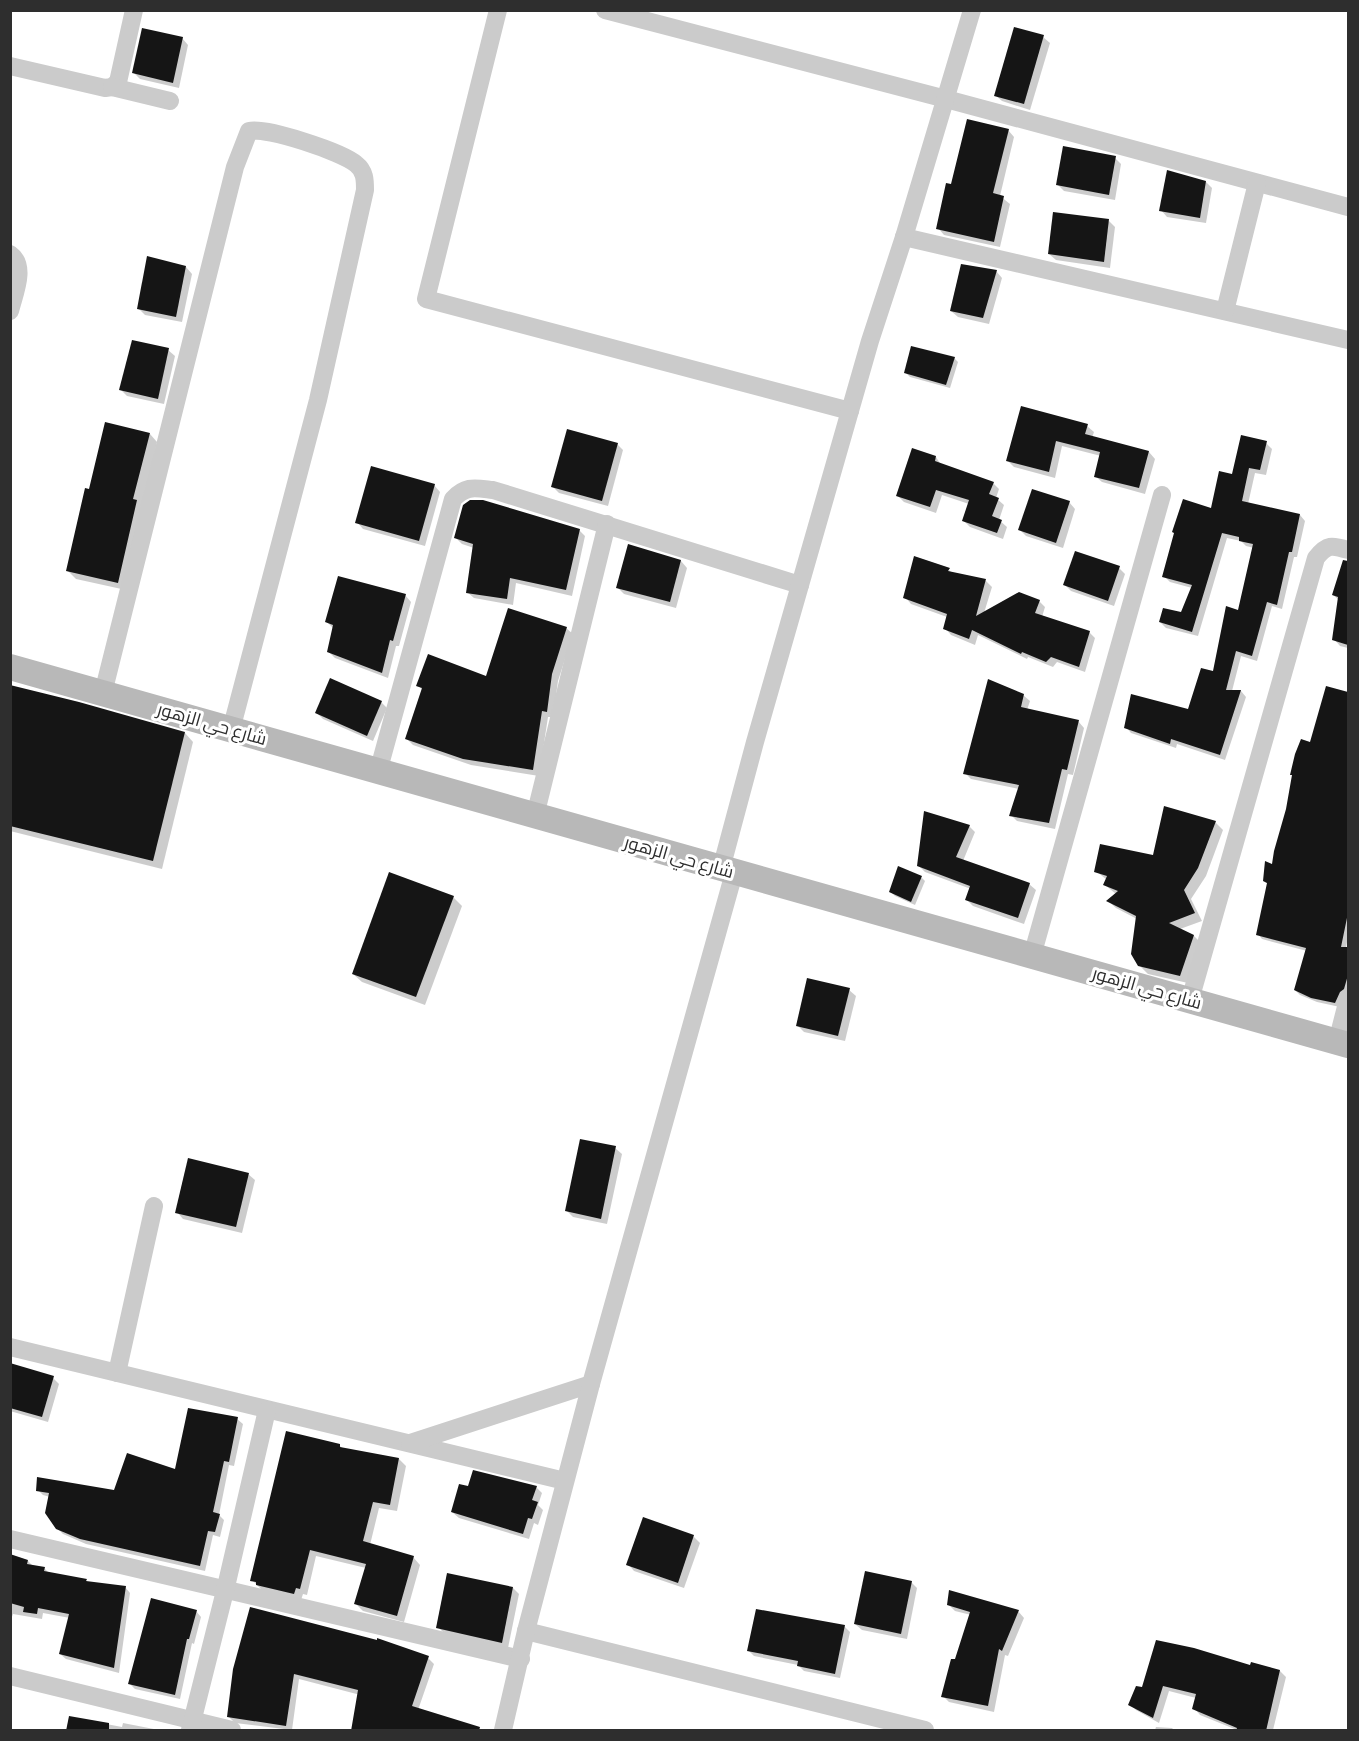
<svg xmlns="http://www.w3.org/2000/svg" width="1359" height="1741" font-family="'PT Sans Narrow',Cairo,sans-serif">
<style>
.shadow{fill:#0003}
.building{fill:#151515}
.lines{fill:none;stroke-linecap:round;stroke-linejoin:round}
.street{stroke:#cbcbcb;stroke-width:18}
.secondary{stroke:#b8b8b8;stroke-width:26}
.labels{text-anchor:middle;stroke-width:6;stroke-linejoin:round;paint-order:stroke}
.street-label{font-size:18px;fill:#2e2e2e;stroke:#fff}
</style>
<rect width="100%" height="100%" fill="#fff"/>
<g class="shadow">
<polygon points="1043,37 1050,43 1030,110 1002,101 995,95"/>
<polygon points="182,38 188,45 179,88 140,79 133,72"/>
<polygon points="1008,130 1014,137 1000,196 1010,204 1000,247 944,235 938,228 952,186"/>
<polygon points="1115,158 1121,164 1115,200 1064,191 1058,185"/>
<polygon points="1206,182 1212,188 1206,223 1167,217 1161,210"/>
<polygon points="1108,220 1115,227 1110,268 1056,260 1049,254"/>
<polygon points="186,267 192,274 182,322 145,315 139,309"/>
<polygon points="996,271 1002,278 989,324 958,317 951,311"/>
<polygon points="168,350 175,356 164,404 127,396 121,390"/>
<polygon points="954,358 958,362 950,388 910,377 906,373"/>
<polygon points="1087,426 1094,432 1092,438 1149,452 1155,459 1145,494 1102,482 1095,476 1101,456 1062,446 1055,478 1014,467 1008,461"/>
<polygon points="150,434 157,442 126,590 76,579 68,571 90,491"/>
<polygon points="1266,443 1272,449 1266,475 1255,473 1248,504 1300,515 1305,521 1297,557 1294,557 1282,609 1272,606 1257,661 1241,656 1232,691 1241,691 1246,697 1225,760 1177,744 1176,748 1131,733 1126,727 1189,710 1214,673 1240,612 1254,548 1246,546 1241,541 1227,538 1198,636 1166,628 1160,622 1181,614 1192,588 1170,582 1164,576 1212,510 1233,476"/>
<polygon points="617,444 623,450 608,506 559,493 553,487"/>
<polygon points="936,457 941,465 993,483 999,489 996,498 1004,505 999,520 1007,527 1003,539 970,527 963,520 969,504 942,495 936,513 904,502 897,495"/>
<polygon points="434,485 440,492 425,546 363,529 357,522"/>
<polygon points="1069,502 1075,509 1063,548 1026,536 1020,530"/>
<polygon points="579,530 585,536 572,596 516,583 513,605 474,598 467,592 474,548 462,544 456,538"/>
<polygon points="629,545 681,561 687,568 676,608 624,594 618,588"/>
<polygon points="1344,562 1348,563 1348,648 1340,646 1334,639 1339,600 1333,595"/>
<polygon points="1119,568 1125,574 1114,606 1071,591 1065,585"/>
<polygon points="949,570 953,574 986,581 992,587 984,613 1039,601 1045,607 1042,617 1089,632 1095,638 1085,672 1057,662 1053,667 1028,657 1027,659 978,635 975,645 951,635 945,628 947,617 911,604 905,597"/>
<polygon points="405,595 411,602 399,646 396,646 388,678 335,658 328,651 334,629 327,622"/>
<polygon points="566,628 573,634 558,681 553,717 548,717 539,776 471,765 413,745 406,738 423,690 417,685 487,678"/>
<polygon points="10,687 185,733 193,742 162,869 10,831"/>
<polygon points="1327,687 1348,693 1348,936 1346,948 1348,949 1348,993 1340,1007 1317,1002 1300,995 1295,990 1307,951 1262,939 1258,934 1268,884 1264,881 1274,866"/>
<polygon points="1023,695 1030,701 1027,710 1078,721 1084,728 1073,775 1068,774 1055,829 1017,821 1011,815 1019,789 971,779 965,773"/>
<polygon points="381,702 387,708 373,741 323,719 317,713"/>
<polygon points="1215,822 1223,830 1206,876 1191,899 1202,921 1180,929 1194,936 1202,944 1188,983 1148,974 1139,965 1137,919 1116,908 1108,901 1116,894 1105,885 1107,880 1096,871 1154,856"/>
<polygon points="969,826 975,832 963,861 1029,884 1036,890 1024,924 973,906 967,900 971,889 925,872 918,865"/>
<polygon points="899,868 922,878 925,881 915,905 895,896 891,892"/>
<polygon points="453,897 462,906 425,1005 362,982 353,974"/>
<polygon points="849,990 856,996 845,1041 804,1032 797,1025"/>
<polygon points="615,1148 622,1154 607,1224 573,1217 567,1211"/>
<polygon points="248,1174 255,1180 242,1233 183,1219 177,1212"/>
<polygon points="10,1365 53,1378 59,1384 48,1422 10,1411"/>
<polygon points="237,1419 243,1424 234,1466 229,1465 219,1515 224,1520 220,1537 213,1535 205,1571 86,1544 63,1534 57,1528 50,1497 43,1495 38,1490 115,1492 176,1471"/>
<polygon points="340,1446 343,1449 399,1459 406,1466 397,1511 379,1508 370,1545 413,1557 420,1565 404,1622 363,1611 356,1604 366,1568 316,1556 307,1595 303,1594 301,1600 264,1592 252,1580"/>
<polygon points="536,1487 542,1493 538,1505 543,1510 538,1525 534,1523 529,1539 459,1518 452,1512 469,1488"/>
<polygon points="644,1519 694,1537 700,1543 684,1588 634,1571 628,1564"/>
<polygon points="10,1556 28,1561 33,1566 44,1568 50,1574 86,1580 88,1583 125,1587 130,1593 119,1673 66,1659 60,1654 70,1618 43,1613 42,1619 13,1614 10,1622"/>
<polygon points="911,1582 917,1588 907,1639 862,1630 855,1624"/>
<polygon points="513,1588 519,1594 508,1648 444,1633 438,1627"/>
<polygon points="948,1604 1018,1611 1024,1618 1008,1656 1005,1655 994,1712 949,1702 943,1696 971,1615 955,1611"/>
<polygon points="196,1611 201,1617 194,1644 192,1643 180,1699 135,1689 130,1684"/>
<polygon points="844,1626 850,1632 840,1678 804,1671 798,1665 754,1656 749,1651"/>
<polygon points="428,1658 434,1664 418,1710 299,1679 292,1730 235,1723 229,1717 235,1670"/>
<polygon points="1251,1667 1280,1671 1286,1677 1273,1730 1237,1730 1200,1715 1194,1708 1196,1698 1169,1691 1159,1723 1136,1710 1130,1704 1143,1689"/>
<polygon points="70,1717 122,1727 123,1723 159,1730 67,1730"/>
<polygon points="1156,1727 1172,1728 1174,1730 1155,1730"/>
</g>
<g class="building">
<polygon points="1014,27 1044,35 1024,104 994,96"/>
<polygon points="142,28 183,37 173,83 132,73"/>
<polygon points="967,119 1009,129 993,193 1004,196 994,242 936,229 946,183 951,184"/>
<polygon points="1063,146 1116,156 1109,195 1056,185"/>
<polygon points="1167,170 1206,181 1200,218 1159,211"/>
<polygon points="1053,212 1109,219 1104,262 1048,254"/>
<polygon points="147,256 186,266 176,317 137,309"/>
<polygon points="961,264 997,270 983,318 950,311"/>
<polygon points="132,340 169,348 158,399 119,390"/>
<polygon points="911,346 955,357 946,385 904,373"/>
<polygon points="1021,406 1088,424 1085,434 1149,451 1139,488 1094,477 1100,452 1056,441 1049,472 1006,461"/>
<polygon points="105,422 150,433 133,499 137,500 118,583 66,571 85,488 89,489"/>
<polygon points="567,429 618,443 602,501 551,487"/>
<polygon points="1241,435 1267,441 1260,470 1249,468 1242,501 1300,514 1292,552 1289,552 1277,605 1267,602 1252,656 1236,651 1226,690 1241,690 1220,755 1171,739 1170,744 1124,728 1131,694 1188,709 1201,668 1213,671 1226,606 1238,610 1253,544 1239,541 1239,537 1222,533 1192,632 1159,622 1163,608 1181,612 1192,585 1162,577 1174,533 1172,532 1183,499 1211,508 1219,471 1232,474"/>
<polygon points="912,448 936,456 935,461 994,482 989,494 999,498 992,516 1002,520 997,533 962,521 969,500 936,490 930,507 896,496"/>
<polygon points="371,466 435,484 419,541 355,523"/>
<polygon points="1032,489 1070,501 1056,543 1018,530"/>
<polygon points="470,500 483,500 580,529 566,590 510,578 507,599 466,593 473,544 454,538 463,505"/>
<polygon points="628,544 681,560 670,602 616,588"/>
<polygon points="1075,551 1120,566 1108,601 1063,585"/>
<polygon points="914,556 950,568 948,571 986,579 976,616 1019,592 1040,600 1035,613 1090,631 1079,667 1051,657 1046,662 1022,652 1021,654 972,630 969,639 943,629 947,614 903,598"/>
<polygon points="1343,560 1348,561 1348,645 1332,640 1338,597 1332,595"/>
<polygon points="338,576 406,594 393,641 390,640 382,673 327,652 333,625 325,622"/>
<polygon points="508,608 567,627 552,674 547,712 542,711 533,770 463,759 405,739 422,688 416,686 428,654 486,676"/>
<polygon points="330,678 382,701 367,736 315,713"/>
<polygon points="988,679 1024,694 1021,707 1079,720 1067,770 1062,769 1049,823 1009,816 1019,785 963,774"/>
<polygon points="10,685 79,702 185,732 153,861 10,826"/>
<polygon points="1326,686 1348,692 1348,913 1341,947 1348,947 1348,975 1344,989 1340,992 1335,1003 1311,998 1294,990 1306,948 1256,935 1267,883 1263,881 1265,861 1272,864 1274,851 1286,809 1292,775 1290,775 1295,754 1301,739 1310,742"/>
<polygon points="1164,806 1216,821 1198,868 1184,890 1195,913 1169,923 1194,935 1180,976 1138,966 1131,954 1136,916 1106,901 1118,891 1103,885 1107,876 1094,872 1100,844 1153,855"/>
<polygon points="924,811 970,825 956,857 1030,883 1018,918 965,900 970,886 917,866"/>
<polygon points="898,866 922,876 911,902 889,892"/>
<polygon points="389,872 454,896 416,997 352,974"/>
<polygon points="807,978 850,988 838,1036 796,1026"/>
<polygon points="580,1139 616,1146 601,1219 565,1211"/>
<polygon points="188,1158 249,1173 236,1227 175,1213"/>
<polygon points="10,1363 54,1376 42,1417 10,1408"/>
<polygon points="188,1408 238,1417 229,1462 224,1461 213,1512 220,1514 215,1532 208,1531 200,1566 80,1539 56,1529 45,1513 49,1493 36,1491 37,1477 114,1490 127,1453 175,1469"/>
<polygon points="286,1431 340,1444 340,1447 399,1458 390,1505 373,1502 363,1541 414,1556 397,1616 354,1604 366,1564 310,1550 300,1589 296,1588 294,1594 256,1585 256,1582 250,1581"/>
<polygon points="473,1470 537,1486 532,1500 538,1502 532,1519 528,1518 523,1534 451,1512 459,1484 468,1486"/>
<polygon points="643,1517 694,1535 678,1583 626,1565"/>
<polygon points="10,1554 28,1560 27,1564 45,1567 44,1571 87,1579 86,1581 126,1586 114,1668 59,1654 69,1614 38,1608 37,1614 23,1612 24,1607 10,1603"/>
<polygon points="865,1571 912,1581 901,1634 854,1624"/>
<polygon points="447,1573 513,1587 502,1643 436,1628"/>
<polygon points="949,1590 1019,1610 1002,1651 999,1649 988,1706 941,1697 951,1659 955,1659 970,1612 947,1605"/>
<polygon points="151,1598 197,1610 189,1639 187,1639 175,1695 128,1684"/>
<polygon points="250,1607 377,1640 377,1638 429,1656 412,1706 480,1727 479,1731 351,1731 358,1690 294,1674 286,1726 227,1717 233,1669"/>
<polygon points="756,1609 845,1625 835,1674 797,1666 798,1661 747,1651"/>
<polygon points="1156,1640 1194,1648 1250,1665 1251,1662 1280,1670 1266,1731 1236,1731 1237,1728 1192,1709 1196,1694 1163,1686 1153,1718 1128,1705 1136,1686 1142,1687"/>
<polygon points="69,1716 109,1723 109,1731 66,1731"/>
</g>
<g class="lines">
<g class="street">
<polyline points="498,10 426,299 850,411"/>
<polyline points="605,10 946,99 1348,207"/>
<polyline points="10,66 105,88 112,87 118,82 134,10"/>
<polyline points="112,87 170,101"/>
<polyline points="904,237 1348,340"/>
<path d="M10,254c17,12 4,40 0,57"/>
<polyline points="1225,311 1257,183"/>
<path d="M103,693l132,-526 14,-36c18,-4 93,21 107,33 9,7 9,16 9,26l-47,210 -87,330"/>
<path d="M378,772l75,-273c13,-14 22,-11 40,-9l307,95"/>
<polyline points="535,816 607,524"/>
<polyline points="721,869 755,742 870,341 904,237 972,10"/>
<polyline points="1032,956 1162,495"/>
<path d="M1190,1000l126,-442c11,-14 16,-13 32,-8"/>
<polyline points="1337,1042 1348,999"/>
<polyline points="10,1347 565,1481"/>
<polyline points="117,1373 154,1206"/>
<polyline points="410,1443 591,1384"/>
<polyline points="10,1539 521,1659"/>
<polyline points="526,1631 925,1730"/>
<polyline points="10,1676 232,1730"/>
<polyline points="190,1730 225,1591 267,1410"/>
<polyline points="503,1730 526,1631 591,1384 734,873"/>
</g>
<polyline class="secondary" points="10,667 1348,1045"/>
</g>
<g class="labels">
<g class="street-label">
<text transform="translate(212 724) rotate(16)" y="6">شارع حي الزهور</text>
<text transform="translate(679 857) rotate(16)" y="6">شارع حي الزهور</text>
<text transform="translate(1147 988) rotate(16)" y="6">شارع حي الزهور</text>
</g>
</g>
<rect width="1359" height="1741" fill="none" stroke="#2e2e2e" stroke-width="24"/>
</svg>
